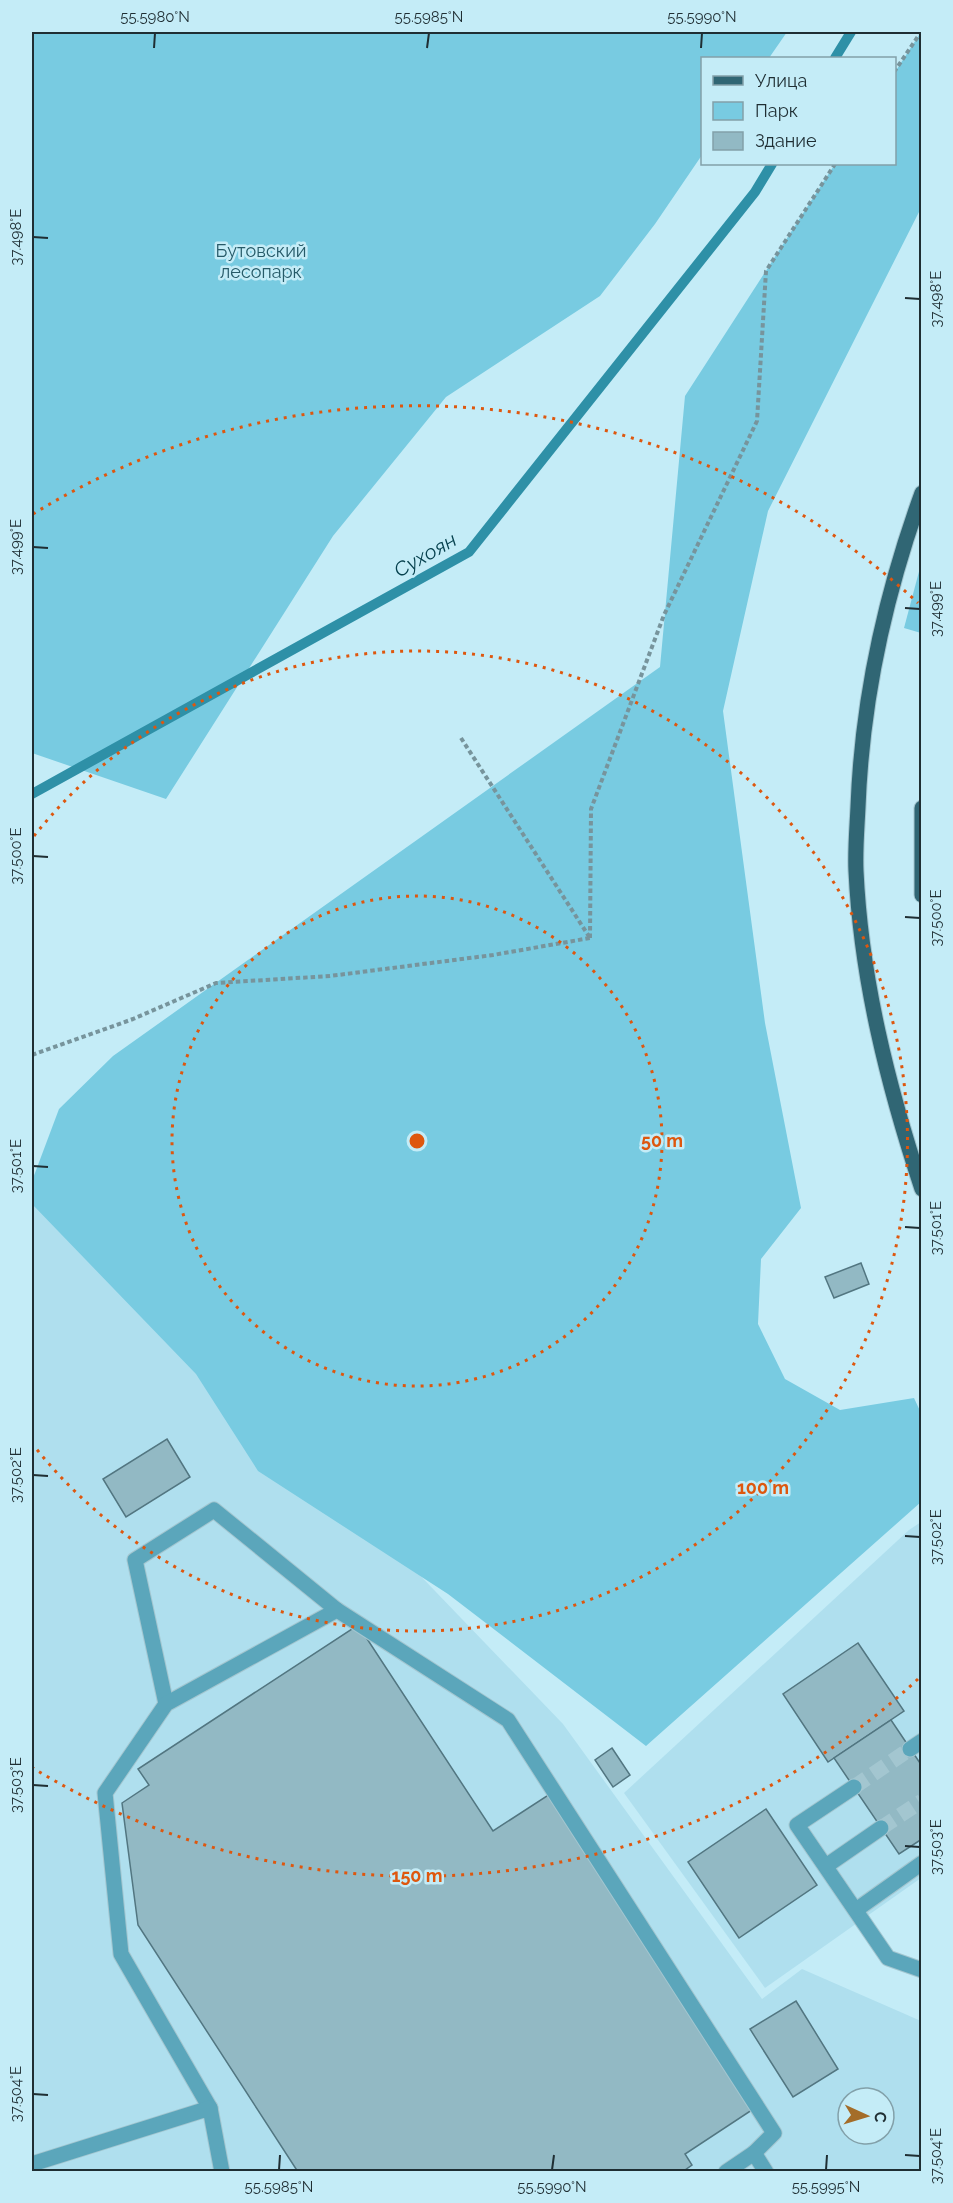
<svg xmlns="http://www.w3.org/2000/svg" width="953" height="2203" font-family="Raleway,sans-serif">
<style>
.built{fill:#afdfee;fill-rule:evenodd}
.green{fill:#78cbe1}
.lines{fill:none;stroke-linecap:round;stroke-linejoin:round}
.stream{stroke:#2e90a7;stroke-width:10}
.building{fill:#92b9c4;stroke:#527681;stroke-width:1.5}
.minor-tunnel{stroke:#a3c6d0;stroke-width:15;stroke-dasharray:15 8;stroke-linecap:butt}
.minor-casing{stroke:#a3c6d0;stroke-width:17}
.major-casing{stroke:#a3c6d0;stroke-width:17}
.path{stroke:#77949c;stroke-width:4;stroke-dasharray:4.5 3;stroke-linecap:butt}
.minor{stroke:#5ba6bb;stroke-width:15}
.major{stroke:#306674;stroke-width:15}
.ticks{fill:none;stroke:#1f2e33;stroke-width:2}
.ring{fill:none;stroke:#de570e;stroke-width:3;stroke-dasharray:3 6}
.labels{text-anchor:middle;stroke-width:5;stroke-linejoin:round;paint-order:stroke}
.park-label{font-size:18px;fill:#265a68;stroke:#c4ecf7}
.water-label{font-size:20px;font-style:italic;fill:#06414e;stroke:#c4ecf7}
.centre{fill:#de570e;stroke:#c4ecf7;stroke-width:3}
.ring-label{font-size:18px;text-anchor:middle;font-weight:bold;fill:#de570e;stroke:#c4ecf7;stroke-width:5;stroke-linejoin:round;paint-order:stroke}
.neatline{fill:none;stroke:#1f2e33;stroke-width:2}
.ticks-label{font-size:15px;text-anchor:middle;fill:#1f2e33}
</style>
<rect width="100%" height="100%" fill="#c4ecf7"/>
<g class="built">
<path d="M32,1172l531,552 199,275 40,-30 119,52v150h-889zM848,2098h36v36h-36z"/>
<polygon points="921,1522 921,1878 765,1988 624,1793 909,1530"/>
</g>
<g class="green">
<polygon points="32,32 787,32 769,58 702,58 702,155 655,224 600,296 446,397 333,536 166,799 32,753"/>
<polygon points="921,32 921,208 768,511 723,711 765,1023 801,1208 761,1259 758,1324 785,1379 840,1410 914,1398 921,1413 921,1502 646,1746 448,1594 258,1471 196,1374 32,1204 32,1181 59,1109 113,1056 660,667 685,396 835,164 894,164 895,72"/>
<polygon points="921,564 921,633 904,628"/>
</g>
<g class="lines">
<g class="stream">
<polyline points="835,58 851,32"/>
<polyline points="32,794 469,552 755,192 772,164"/>
</g>
</g>
<g class="building">
<polygon points="861,1263 869,1284 834,1298 825,1277"/>
<polygon points="167,1439 190,1477 126,1517 103,1479"/>
<polygon points="358,1625 493,1831 553,1792 758,2106 685,2154 692,2165 682,2172 298,2172 138,1925 122,1803 149,1785 138,1769"/>
<polygon points="858,1643 904,1711 828,1762 783,1694"/>
<polygon points="891,1720 922,1766 922,1839 899,1854 834,1758"/>
<polygon points="612,1748 630,1775 613,1787 595,1760"/>
<polygon points="766,1809 817,1885 739,1938 688,1862"/>
<polygon points="796,2001 838,2069 793,2097 750,2029"/>
</g>
<g class="lines">
<g class="minor-tunnel">
<polyline points="854,1787 910,1749"/>
<polyline points="881,1828 922,1801"/>
</g>
<g class="minor-casing">
<g id="minor">
<polyline points="166,1704 135,1560 214,1510 337,1610"/>
<polyline points="910,1749 922,1741"/>
<polyline points="854,1787 797,1825 888,1958 922,1970"/>
<polyline points="826,1866 881,1828"/>
<polyline points="856,1910 922,1863"/>
<polyline points="210,2108 121,1954 105,1793 166,1704 337,1610 508,1720 774,2133 754,2153"/>
<polyline points="32,2164 210,2108 222,2172"/>
<polyline points="726,2172 754,2153 766,2172"/>
</g>
</g>
<g class="major-casing">
<g id="major">
<path d="M922,493c-37,102 -60,206 -64,314 -1,21 -3,43 -2,64 5,108 32,215 66,318"/>
<polyline points="922,808 922,895"/>
</g>
</g>
<g class="path">
<polyline points="894,72 921,32"/>
<polyline points="461,738 590,938"/>
<polyline points="590,938 591,809 664,615 757,421 766,271 835,164"/>
<polyline points="32,1055 133,1019 216,983 330,976 493,955 590,938"/>
</g>
<use href="#minor" class="minor"/>
<use href="#major" class="major"/>
</g>
<path class="ticks" d="M154,48l1,-15M427,48l2,-15M701,48l1,-15M33,237l15,1M905,298l15,1M33,547l15,1M905,608l15,1M33,856l15,1M905,917l15,1M33,1166l15,1M905,1227l15,1M33,1475l15,1M905,1536l15,1M33,1785l15,1M905,1846l15,1M33,2094l15,1M905,2155l15,1M279,2170l1,-15M552,2170l2,-15M826,2170l1,-15"/>
<g class="ring">
<circle cx="417" cy="1141" r="245"/>
<path d="M34 836A490 490 0 1 1 34 1446"/>
<path d="M918 1679A735 735 0 0 1 33 1768M33 514A735 735 0 0 1 918 603"/>
</g>
<g class="labels">
<g class="park-label">
<text x="261" y="257">Бутовский<tspan x="261" dy="21">лесопарк</tspan></text>
</g>
<g class="water-label">
<text transform="translate(425 555) rotate(-30)" y="7">Сухоян</text>
</g>
</g>
<circle cx="417" cy="1141" r="9" class="centre"/>
<g class="ring-label">
<text x="662" y="1147">50 m</text>
<text x="763" y="1494">100 m</text>
<text x="417" y="1882">150 m</text>
</g>
<rect width="953" height="2203" fill="none" stroke="#c4ecf7" stroke-width="66"/>
<rect x="701" y="57" width="195" height="108" fill="#c4ecf7" stroke="#82a0a9" stroke-width="1.5"/>
<rect x="713" y="76" width="30" height="9" fill="#306674" stroke="#82a0a9" stroke-width="1.5"/>
<text x="755" y="87" font-size="18" fill="#1f2e33">Улица</text>
<rect x="713" y="102" width="30" height="18" fill="#78cbe1" stroke="#82a0a9" stroke-width="1.5"/>
<text x="755" y="117" font-size="18" fill="#1f2e33">Парк</text>
<rect x="713" y="132" width="30" height="18" fill="#92b9c4" stroke="#82a0a9" stroke-width="1.5"/>
<text x="755" y="147" font-size="18" fill="#1f2e33">Здание</text>
<g transform="translate(866 2116) rotate(94)"><circle r="28" fill="#c4ecf7" stroke="#82a0a9" stroke-width="1.5"/>
<path d="M0-4.5L10 22L0 15L-10 22Z" fill="#a46d29"/>
<text y="-9" font-size="16" font-weight="bold" text-anchor="middle" fill="#1f2e33">С</text>
</g>
<rect x="33" y="33" width="887" height="2137" class="neatline"/>
<g class="ticks-label">
<text x="155" y="22">55.5980°N</text>
<text x="429" y="22">55.5985°N</text>
<text x="702" y="22">55.5990°N</text>
<text transform="translate(16 237) rotate(-90)" y="5">37.498°E</text>
<text transform="translate(936 299) rotate(-90)" y="5">37.498°E</text>
<text transform="translate(16 547) rotate(-90)" y="5">37.499°E</text>
<text transform="translate(936 609) rotate(-90)" y="5">37.499°E</text>
<text transform="translate(16 856) rotate(-90)" y="5">37.500°E</text>
<text transform="translate(936 918) rotate(-90)" y="5">37.500°E</text>
<text transform="translate(16 1166) rotate(-90)" y="5">37.501°E</text>
<text transform="translate(936 1228) rotate(-90)" y="5">37.501°E</text>
<text transform="translate(16 1475) rotate(-90)" y="5">37.502°E</text>
<text transform="translate(936 1537) rotate(-90)" y="5">37.502°E</text>
<text transform="translate(16 1785) rotate(-90)" y="5">37.503°E</text>
<text transform="translate(936 1847) rotate(-90)" y="5">37.503°E</text>
<text transform="translate(16 2094) rotate(-90)" y="5">37.504°E</text>
<text transform="translate(936 2156) rotate(-90)" y="5">37.504°E</text>
<text x="279" y="2192">55.5985°N</text>
<text x="552" y="2192">55.5990°N</text>
<text x="826" y="2192">55.5995°N</text>
</g>
</svg>
